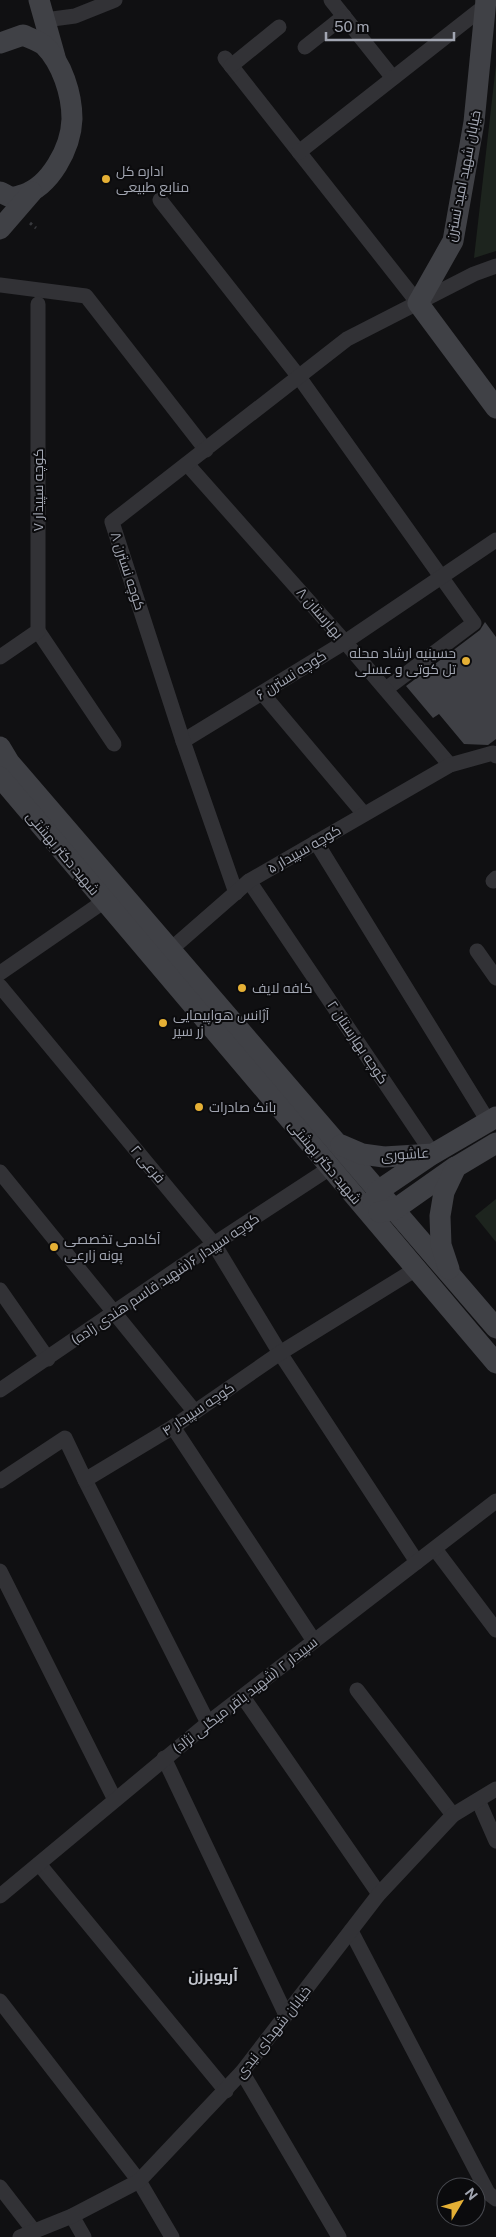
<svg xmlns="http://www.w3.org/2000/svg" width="496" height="2237" font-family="'Public Sans',Cairo,sans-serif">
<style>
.green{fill:#1d241e}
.building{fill:#3f4045}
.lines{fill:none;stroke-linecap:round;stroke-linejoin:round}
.path{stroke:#38393d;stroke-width:3;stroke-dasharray:2.5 4;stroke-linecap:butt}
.street{stroke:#323236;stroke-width:15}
.secondary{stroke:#404146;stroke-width:21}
.poi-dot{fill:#e5b035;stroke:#0b0b0d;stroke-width:2}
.labels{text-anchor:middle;stroke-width:4;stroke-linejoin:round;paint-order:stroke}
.poi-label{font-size:14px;fill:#a2a6b2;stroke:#0b0b0d;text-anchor:start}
.street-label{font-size:14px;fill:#a2a6b2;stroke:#0b0b0d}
.neighbourhood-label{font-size:15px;font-weight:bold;fill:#c3c6ce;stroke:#0b0b0d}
</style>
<rect width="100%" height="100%" fill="#101012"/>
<g class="green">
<polygon points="496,65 496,251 474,258"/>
<polygon points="496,1199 496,1242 475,1216"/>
</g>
<polygon class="building" points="485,622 496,637 496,739 488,745 464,744 439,714 433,718 406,686 480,630"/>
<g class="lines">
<polyline class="path" points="30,223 36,228"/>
<g class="street">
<polyline points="331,0 393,78"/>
<polyline points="45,20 75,16 115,0"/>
<polyline points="305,47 344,16"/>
<polyline points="225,58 418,303"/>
<polyline points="231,66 279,27"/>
<polyline points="299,152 486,5 483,0"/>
<polyline points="160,200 299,377 474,623 386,689"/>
<polyline points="0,285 86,296 206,450"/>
<polyline points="187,464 345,642 450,765"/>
<polyline points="38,631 114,744"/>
<polyline points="0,657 38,631 38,304"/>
<polyline points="262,693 364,814"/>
<polyline points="183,741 345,642 496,540"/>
<polyline points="316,842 488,1121"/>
<polyline points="249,881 433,1154"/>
<polyline points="493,881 496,878"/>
<polyline points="236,893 183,741 112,522 347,339 474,274 496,266"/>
<polyline points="170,950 249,881 450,765 493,753 496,756"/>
<polyline points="477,951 496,978"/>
<polyline points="0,973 103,902"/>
<polyline points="0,986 214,1244 280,1353 417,1562"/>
<polyline points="0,1172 195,1412"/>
<polyline points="0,1290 48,1359"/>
<polyline points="0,1390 214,1244 330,1168"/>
<polyline points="173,1427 314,1641"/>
<polyline points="85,1480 208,1723"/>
<polyline points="0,1481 65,1438 85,1480 173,1427 280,1353 416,1269"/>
<polyline points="435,1549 496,1630"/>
<polyline points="0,1571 115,1800"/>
<polyline points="357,1690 453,1815"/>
<polyline points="243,1697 379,1894"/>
<polyline points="164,1758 286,2015"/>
<polyline points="478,1800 496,1841"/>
<polyline points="39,1864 226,2091"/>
<polyline points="0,1896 208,1723 496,1501"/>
<polyline points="351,1931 488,2193 496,2199"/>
<polyline points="0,2001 139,2181 172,2237"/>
<polyline points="242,2072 339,2237"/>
<polyline points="0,2187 34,2231"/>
<polyline points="72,2216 84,2237"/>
<polyline points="20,2237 72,2216 139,2181 242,2072 379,1894 453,1815 496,1789"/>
</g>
<g class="secondary">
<polyline points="39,0 55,57"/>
<polyline points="486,0 474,122 453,241 418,303 496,408"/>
<path d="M0,43l23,-8c7,3 16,6 21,10 18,18 28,49 28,74 -1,29 -22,68 -50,76 -4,1 -8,3 -11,2 -4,-1 -8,-4 -11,-5"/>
<polyline points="0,229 32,192"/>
<polyline points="0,747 9,762 496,1328"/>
<polyline points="0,777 496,1363"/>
<polyline points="341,1145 362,1154 384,1157 433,1154 496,1117"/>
<polyline points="373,1203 378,1191 431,1155"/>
<polyline points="379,1212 394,1210 455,1167"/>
<polyline points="449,1269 441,1245 440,1216 444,1192 456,1167 496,1143"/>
</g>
</g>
<g class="poi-dot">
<circle cx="106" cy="179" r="5"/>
<circle cx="466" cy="661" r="5"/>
<circle cx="242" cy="988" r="5"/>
<circle cx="163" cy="1023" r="5"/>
<circle cx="199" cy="1107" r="5"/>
<circle cx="54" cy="1247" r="5"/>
</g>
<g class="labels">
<g class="poi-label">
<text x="116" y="176">اداره کل<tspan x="116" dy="16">منابع طبیعی</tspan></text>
<text x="456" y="658" text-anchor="end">حسینیه ارشاد محله<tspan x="456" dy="16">تل کوتی و عسلی</tspan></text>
<text x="252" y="993">کافه لایف</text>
<text x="173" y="1020">آژانس هواپیمایی<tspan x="173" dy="16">زر سیر</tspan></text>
<text x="209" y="1112">بانک صادرات</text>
<text x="64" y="1244">آکادمی تخصصی<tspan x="64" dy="16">پونه زارعی</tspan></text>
</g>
<g class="street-label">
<text transform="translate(463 176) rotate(-79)" y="5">خیابان شهید امید نسترن</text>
<text transform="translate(38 490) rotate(-90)" y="5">کوچه سپیدار ۷</text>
<text transform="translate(128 571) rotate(72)" y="5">کوچه نسترن ۸</text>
<text transform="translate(320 613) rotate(49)" y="5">بهارستان ۸</text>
<text transform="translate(291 675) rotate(-32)" y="5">کوچه نسترن ۶</text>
<text transform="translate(304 849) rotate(-30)" y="5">کوچه سپیدار ۵</text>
<text transform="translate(63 853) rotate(50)" y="5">شهید دکتر بهشتی</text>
<text transform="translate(358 1042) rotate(56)" y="5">کوچه بهارستان ۲</text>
<text transform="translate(405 1154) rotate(-4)" y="5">عاشوری</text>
<text transform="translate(325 1162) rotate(50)" y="5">شهید دکتر بهشتی</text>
<text transform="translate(148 1164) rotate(50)" y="5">فرعی ۲</text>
<text transform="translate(165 1279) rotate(-34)" y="5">کوچه سپیدار ۶(شهید قاسم هندی زاده)</text>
<text transform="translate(198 1409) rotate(-34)" y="5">کوچه سپیدار ۴</text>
<text transform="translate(245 1695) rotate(-38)" y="5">سپیدار ۲ (شهید باقر میگلی نژاد)</text>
<text transform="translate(273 2032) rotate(-52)" y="5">خیابان شهدای نیدی</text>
</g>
<g class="neighbourhood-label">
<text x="213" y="1981">آریو‌برزن</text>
</g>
</g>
<g transform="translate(461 2202) rotate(52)"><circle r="24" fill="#0b0b0d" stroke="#47494f"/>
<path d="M0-4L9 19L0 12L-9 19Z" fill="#e5b035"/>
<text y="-8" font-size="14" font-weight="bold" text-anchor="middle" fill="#a2a6b2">N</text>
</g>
<path d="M326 32v8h128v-8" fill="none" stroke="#a2a6b2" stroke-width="2.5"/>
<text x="334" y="32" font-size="15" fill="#a2a6b2" stroke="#0b0b0d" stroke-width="4" paint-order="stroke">50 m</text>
</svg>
